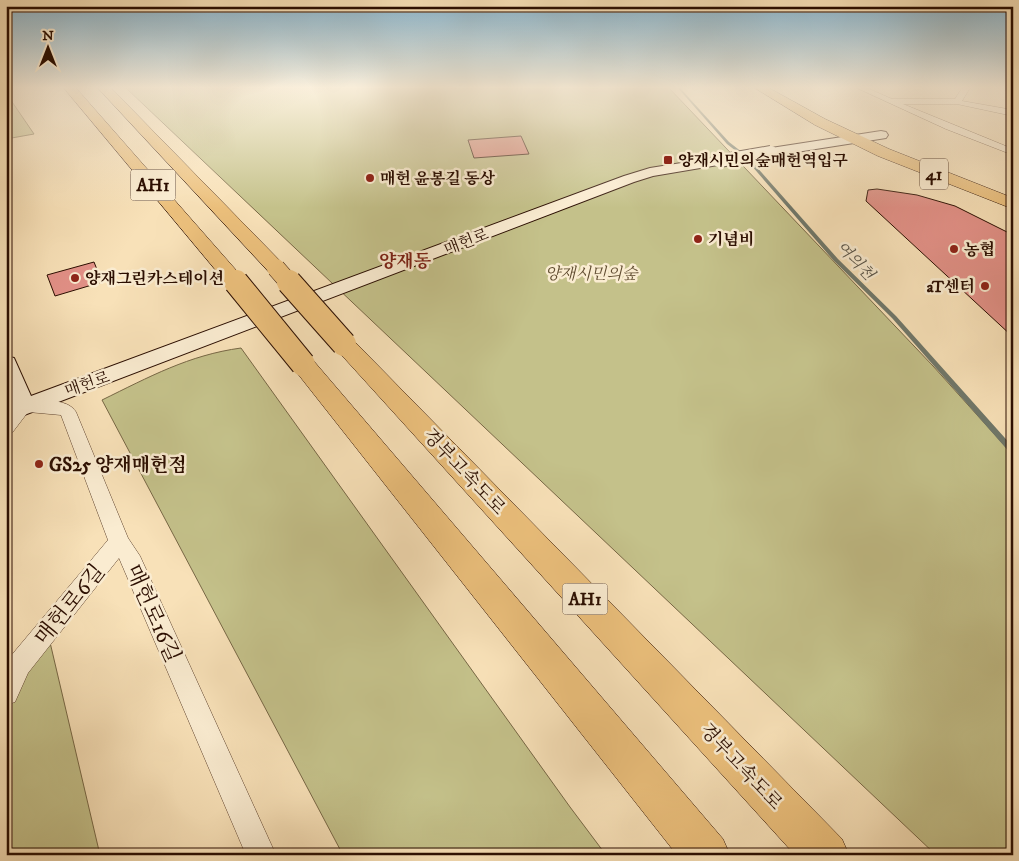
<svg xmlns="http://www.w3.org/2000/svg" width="1019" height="861" font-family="'IM FELL DW Pica','Noto Serif KR',serif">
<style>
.green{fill:#c4c18a;stroke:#776745}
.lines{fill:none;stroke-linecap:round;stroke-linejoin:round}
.stream{fill:#6f776a;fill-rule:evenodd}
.building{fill:#e39188;stroke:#2a0d00}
.street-casing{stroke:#5e422e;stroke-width:1}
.secondary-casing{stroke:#2a0d00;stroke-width:2}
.primary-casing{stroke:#2a0d00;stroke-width:1}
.highway-casing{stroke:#2a0d00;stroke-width:1}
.street{fill:#faecd1;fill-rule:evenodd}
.secondary{fill:#faecd1;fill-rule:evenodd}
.primary{fill:#ecc07c;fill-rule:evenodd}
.highway{fill:#ecc07c;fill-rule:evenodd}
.secondary-bridge-casing{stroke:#2a0d00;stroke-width:14;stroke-linecap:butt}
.highway-bridge-far1-casing{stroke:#2a0d00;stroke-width:19;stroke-linecap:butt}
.highway-bridge-casing{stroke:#2a0d00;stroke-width:26;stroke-linecap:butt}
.secondary-bridge{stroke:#faecd1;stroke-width:12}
.highway-bridge-far1{stroke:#ecc07c;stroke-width:18}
.highway-bridge{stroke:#ecc07c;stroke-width:24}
.poi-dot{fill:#8f2418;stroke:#faecd1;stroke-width:2}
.labels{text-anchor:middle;stroke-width:5;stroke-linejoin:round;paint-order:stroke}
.far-poi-label{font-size:16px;font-weight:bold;fill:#2a0d00;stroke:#faecd1;text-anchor:start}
.far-street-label{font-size:16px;fill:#2a0d00;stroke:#faecd1}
.far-water-label{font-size:16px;font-style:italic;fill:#585347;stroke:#faecd1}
.far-park-label{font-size:16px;font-style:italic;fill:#604c30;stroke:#faecd1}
.shield{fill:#faecd1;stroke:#68503f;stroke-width:1}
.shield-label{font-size:18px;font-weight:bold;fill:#2a0d00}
.far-quarter-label{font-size:18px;font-weight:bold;fill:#7a1f14;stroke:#faecd1}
.poi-label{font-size:19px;font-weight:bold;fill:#2a0d00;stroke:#faecd1;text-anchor:start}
.street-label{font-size:19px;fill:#2a0d00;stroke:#faecd1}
.near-street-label{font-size:22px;fill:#2a0d00;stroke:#faecd1}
</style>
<rect width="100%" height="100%" fill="#f8e1b8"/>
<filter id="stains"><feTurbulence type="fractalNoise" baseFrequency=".004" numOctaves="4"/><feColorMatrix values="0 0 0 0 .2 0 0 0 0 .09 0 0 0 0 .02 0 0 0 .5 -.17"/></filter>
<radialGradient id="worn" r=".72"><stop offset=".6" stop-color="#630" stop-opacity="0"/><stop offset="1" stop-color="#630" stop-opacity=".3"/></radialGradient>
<g class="green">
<polygon points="126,88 669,88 933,366 1013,455 1013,855 936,855"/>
<polygon points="6,93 34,134 6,139"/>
<path d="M241,348l329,459 36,48h-263l-241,-455c47,-23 87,-45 139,-52z"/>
<polygon points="49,638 100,855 6,855 6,717 27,668"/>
</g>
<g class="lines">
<polygon class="stream" points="678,88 680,88 729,142 747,156 838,259 896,316 1013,447 1013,454 1011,454 892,318 834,261 745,158 727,144"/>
</g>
<g class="building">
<polygon points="521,136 529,154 474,158 468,140"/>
<polygon points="877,189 917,195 955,206 1013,235 1013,337 866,201 868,190"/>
<polygon points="94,262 102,282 55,296 47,275"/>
</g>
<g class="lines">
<g class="street-casing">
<g id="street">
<polygon points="857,88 867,88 892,99 955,99 962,88 970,88 962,101 1013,110 1013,116 957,104 903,104 1013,149 1013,155 946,129"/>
<path d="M23,400c15,1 44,-3 53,12l52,126 12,18 136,299h-30l-127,-297 -91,115 -13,29 -9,3v-40l4,-8 98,-117 -47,-125 -33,-3 -16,21 -6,2c0,-14 1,-30 17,-35z"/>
</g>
</g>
<g class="secondary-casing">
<g id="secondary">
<polygon points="881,131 886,132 888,135 886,138 771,156 764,152 771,148"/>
<polygon points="719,157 724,158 726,161 724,164 653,176 634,182 6,422 6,405 10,403 6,393 6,356 14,358 31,396 624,176 650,168"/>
</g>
</g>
<g class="primary-casing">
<polygon id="primary" points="755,88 769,88 825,119 889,149 1013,198 1013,209 878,156 815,125"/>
</g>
<g class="highway-casing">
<g id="highway">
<polygon points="64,88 76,88 243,278 246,282 243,286 236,288 229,286"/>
<polygon points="98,88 111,88 283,264 286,268 283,272 276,274 269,272"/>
<polygon points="344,337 352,339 842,839 849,855 795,855 336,349 332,344 336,339"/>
<polygon points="303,356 312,359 723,839 730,855 677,855 294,369 291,364 294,359"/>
</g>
</g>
<use href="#street" class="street"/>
<use href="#secondary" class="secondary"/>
<use href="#primary" class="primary"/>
<use href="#highway" class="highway"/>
<g class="secondary-bridge-casing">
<polyline id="secondary-bridge" points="719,161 771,152"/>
</g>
<g class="highway-bridge-far1-casing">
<g id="highway-bridge-far1">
<polyline points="276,268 290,284"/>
<polyline points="236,282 237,284"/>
</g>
</g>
<g class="highway-bridge-casing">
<g id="highway-bridge">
<polyline points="236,282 303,364"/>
<polyline points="289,282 344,344"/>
</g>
</g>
<use href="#secondary-bridge" class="secondary-bridge"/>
<use href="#highway-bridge-far1" class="highway-bridge-far1"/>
<use href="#highway-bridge" class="highway-bridge"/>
</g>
<linearGradient id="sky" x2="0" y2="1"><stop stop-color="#8ab8d2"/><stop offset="0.42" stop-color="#fcf2df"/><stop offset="1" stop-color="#fcf2df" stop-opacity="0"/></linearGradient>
<rect width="1019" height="208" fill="url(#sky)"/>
<g class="poi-dot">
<rect x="663" y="155" width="10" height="10" rx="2.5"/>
<circle cx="370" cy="178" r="5"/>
<circle cx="698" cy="239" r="5"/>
<circle cx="954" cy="249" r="5"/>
<circle cx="75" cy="278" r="5"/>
<circle cx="985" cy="286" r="5"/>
<circle cx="39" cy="464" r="5"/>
</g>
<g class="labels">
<g class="far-poi-label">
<text x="678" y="166">양재시민의숲매헌역입구</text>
<text x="380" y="184">매헌 윤봉길 동상</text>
<text x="708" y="245">기념비</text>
<text x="964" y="255">농협</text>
<text x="85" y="284">양재그린카스테이션</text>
<text x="975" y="292" text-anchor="end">aT센터</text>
</g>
<g class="far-street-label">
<text transform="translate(466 241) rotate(-21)" y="6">매헌로</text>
<text transform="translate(87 383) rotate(-19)" y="6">매헌로</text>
</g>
<g class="far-water-label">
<text transform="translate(856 260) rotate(46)" y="6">여의천</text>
</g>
<g class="far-park-label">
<text x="591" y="279">양재시민의숲</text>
</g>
<g class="shield">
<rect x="920" y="158.5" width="28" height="31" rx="4"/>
<rect x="130.5" y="169.5" width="45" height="31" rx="4"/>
<rect x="562.5" y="583.5" width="45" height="31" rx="4"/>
</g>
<g class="shield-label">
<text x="934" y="180">41</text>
<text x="153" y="191">AH1</text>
<text x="585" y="605">AH1</text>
</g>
<g class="far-quarter-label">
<text x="405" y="267">양재동</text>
</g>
<g class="poi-label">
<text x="49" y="471">GS25 양재매헌점</text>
</g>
<g class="street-label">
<text transform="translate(465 471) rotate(47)" y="7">경부고속도로</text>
<text transform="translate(742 766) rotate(47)" y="7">경부고속도로</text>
</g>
<g class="near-street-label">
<text transform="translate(69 604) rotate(-51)" y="8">매헌로6길</text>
<text transform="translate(154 613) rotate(66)" y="8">매헌로16길</text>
</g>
</g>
<rect width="1019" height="861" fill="none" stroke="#f8e1b8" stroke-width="25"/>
<rect x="8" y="8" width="1004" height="846" fill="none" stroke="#2a0d00" stroke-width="2.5"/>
<rect x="12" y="12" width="994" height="836" fill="none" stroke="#2a0d00"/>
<g transform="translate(48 48)" stroke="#faecd1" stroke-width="4" paint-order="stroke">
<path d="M0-4L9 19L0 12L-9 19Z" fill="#2a0d00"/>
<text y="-8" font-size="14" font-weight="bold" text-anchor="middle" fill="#2a0d00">N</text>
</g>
<rect width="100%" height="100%" filter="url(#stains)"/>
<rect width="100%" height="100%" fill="url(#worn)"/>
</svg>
